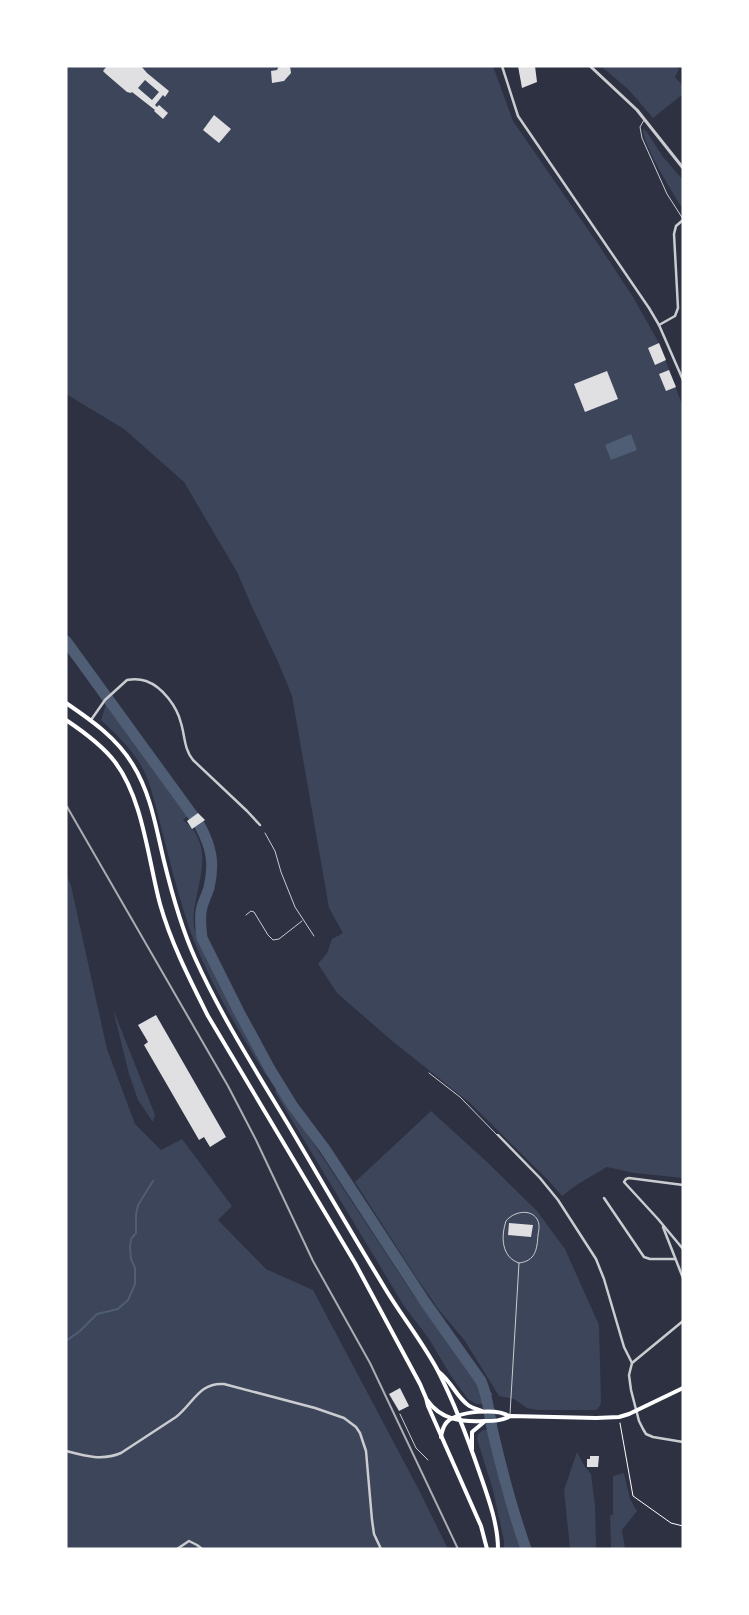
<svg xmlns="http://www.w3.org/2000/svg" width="749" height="1615" font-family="'Roboto Serif',serif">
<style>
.green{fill:#3c4559}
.water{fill:#4f5d75}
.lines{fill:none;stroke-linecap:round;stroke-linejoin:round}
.stream{stroke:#4f5d75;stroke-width:2}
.river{stroke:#4f5d75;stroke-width:11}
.building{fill:#e0e0e3;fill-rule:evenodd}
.path{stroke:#fff;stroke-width:1}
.service{stroke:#caccd0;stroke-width:1}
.minor{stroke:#caccd0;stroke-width:2.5}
.tertiary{stroke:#caccd0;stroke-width:3}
.secondary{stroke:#fff;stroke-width:4}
.rail{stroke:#abadb3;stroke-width:2}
</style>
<rect width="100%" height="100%" fill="#2d3142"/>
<g class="green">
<polygon points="66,66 493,66 513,121 598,244 633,297 659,343 683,407 683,1178 634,1173 607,1167 578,1184 562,1196 546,1178 470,1103 391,1040 337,993 318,964 327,953 332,939 343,933 329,908 292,696 279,664 253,609 237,572 184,482 124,429 66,394"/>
<polygon points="601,66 675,66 679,69 675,77 683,86 683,94 653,118 629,90"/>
<path d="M643,129l4,3 16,25 20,23v29c-9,-13 -41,-66 -40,-80z"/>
<path d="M107,701l82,114 -6,5c4,4 9,7 11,11 17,25 3,54 0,81 -1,5 0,11 0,16l75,145 -3,2c-27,-43 -53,-87 -72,-134 -14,-37 -23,-76 -33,-114 -5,-19 -9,-40 -18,-58 -10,-19 -27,-35 -42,-49z"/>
<polygon points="66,873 71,886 107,1049 135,1124 161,1150 182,1139 232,1206 218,1220 266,1269 313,1290 419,1490 448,1549 66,1549"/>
<polygon points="113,1009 155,1115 153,1122 138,1100 129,1074"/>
<polygon points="277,1088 414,1296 477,1381 484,1404 476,1404 468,1399 451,1376 429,1339 404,1306 275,1092"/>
<polygon points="431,1111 486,1161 537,1211 565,1249 599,1325 601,1402 600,1406 596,1410 537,1410 527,1408 514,1399 499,1396 465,1341 439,1310 416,1277 355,1182"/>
<polygon points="483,1430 489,1430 501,1486 521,1549 504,1549 504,1541 493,1490 477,1439 478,1434"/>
<polygon points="577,1452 585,1467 591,1474 595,1505 596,1549 570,1549 564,1490"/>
<polygon points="624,1473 630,1499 637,1511 622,1530 625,1549 607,1549 611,1548 610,1515 613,1515 613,1476"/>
</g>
<polygon class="water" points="631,434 637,450 611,460 605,445"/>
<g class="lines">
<g class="stream">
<polyline points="66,1341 80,1331 97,1314 118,1309 128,1300 135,1284 135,1268 131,1259 130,1247 131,1239 136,1233 136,1215 138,1205 153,1181"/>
<polyline points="482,1385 491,1394"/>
</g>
<path class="river" d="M66,641l133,183c12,22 16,38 10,64 -2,6 -5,12 -7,19 -3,10 -1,21 0,31l37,74 32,59 21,34 33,44 100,153 56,79c8,18 8,37 13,56 9,38 19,75 32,112"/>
</g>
<g class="building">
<path d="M107,66h34l6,7 22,18 -4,6 -2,-2 -8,10 2,2 2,-2 9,8 -5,6 -9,-8 1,-1 -23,-18 -1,1 -4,-1 -21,-18 -3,-3zM145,80l14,12 -7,8 -14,-12z"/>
<polygon points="279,66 290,66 291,73 284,81 272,83 271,71 277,70"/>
<polygon points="518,66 535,66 537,82 522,88"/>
<polygon points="214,115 231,129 219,143 203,130"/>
<polygon points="659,343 666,360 655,365 648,348"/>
<polygon points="669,370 676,387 666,391 659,374"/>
<polygon points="607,371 618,399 585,412 574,384"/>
<polygon points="198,813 205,820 192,829 187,821"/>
<polygon points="156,1015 226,1137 210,1147 204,1137 199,1140 144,1045 148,1042 138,1025"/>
<polygon points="509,1223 533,1225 531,1237 508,1235"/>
<polygon points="400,1388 409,1406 399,1411 389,1394"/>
<polygon points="590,1456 599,1456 598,1467 587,1467 587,1459 590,1459"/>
</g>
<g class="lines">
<polyline class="path" points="620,1423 633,1496 671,1523 683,1526"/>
<g class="service">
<polyline points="644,120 640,127 642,138 667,194 683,219"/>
<polyline points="265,833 275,851 281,872 295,907 314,936"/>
<polyline points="246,915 251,911 254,912 268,935 273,940 279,939 302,921"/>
<polyline points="429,1073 460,1097 497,1135"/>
<polyline points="400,1414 416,1448 428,1460"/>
<path d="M510,1414l9,-151c-18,-6 -18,-27 -13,-42 7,-9 24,-13 31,-2 3,5 2,10 1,16 -1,14 -2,26 -19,28"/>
</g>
<g class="minor">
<polyline points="502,66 518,116 649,308 659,325 683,380"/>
<polyline points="659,325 675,316 678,308 674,234 676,226 683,220"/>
<path d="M91,720l14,-20 22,-20c6,-1 13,-1 19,1 17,6 31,26 35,42 4,13 3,26 12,37l54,51 13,14"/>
<polyline points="498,1135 540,1178 558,1200 596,1259 604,1279 624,1347 632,1363 629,1375 631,1390 639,1421 643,1429 646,1434 653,1437 683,1442"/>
<polyline points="683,1185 629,1178 626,1179 624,1182 658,1219 683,1249"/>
<polyline points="604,1198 644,1257 650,1259 675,1259"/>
<polyline points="663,1227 683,1278"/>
<polyline points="632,1363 683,1321"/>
<path d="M66,1451c19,5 36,10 55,2l55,-36c17,-13 23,-35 48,-33l91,24 29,10 12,9 4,6 6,18 6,69 2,14 7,15"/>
<polyline points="177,1549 189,1541 197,1545 202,1549"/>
</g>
<polyline class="tertiary" points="590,66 637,110 683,168"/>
<g class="secondary">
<path d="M66,703c25,17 51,35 67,62 18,29 23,63 31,96 8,33 17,66 31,97 27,60 63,116 97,173 30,51 60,103 91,154 17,29 39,56 55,86 17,33 30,68 42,103 8,23 18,50 18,75"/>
<path d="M66,720c18,12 36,25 49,42 28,37 33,97 45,142 11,39 30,76 48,112l147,247 65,121 6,14 2,8 53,120 6,23"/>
<path d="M439,1372c12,9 17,24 29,33 4,3 9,4 14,6"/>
<path d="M427,1400c14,20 34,22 57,21 11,0 16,0 27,-5l85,2 23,-1 10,-3 54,-26"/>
<path d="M441,1437c1,-6 2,-11 6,-15 11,-11 50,-14 62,-6"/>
<polyline points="472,1449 472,1432 484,1422"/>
</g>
<polyline class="rail" points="66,805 228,1086 256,1140 313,1261 370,1363 458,1549"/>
</g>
<rect width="749" height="1615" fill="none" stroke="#ffffff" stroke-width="135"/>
</svg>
